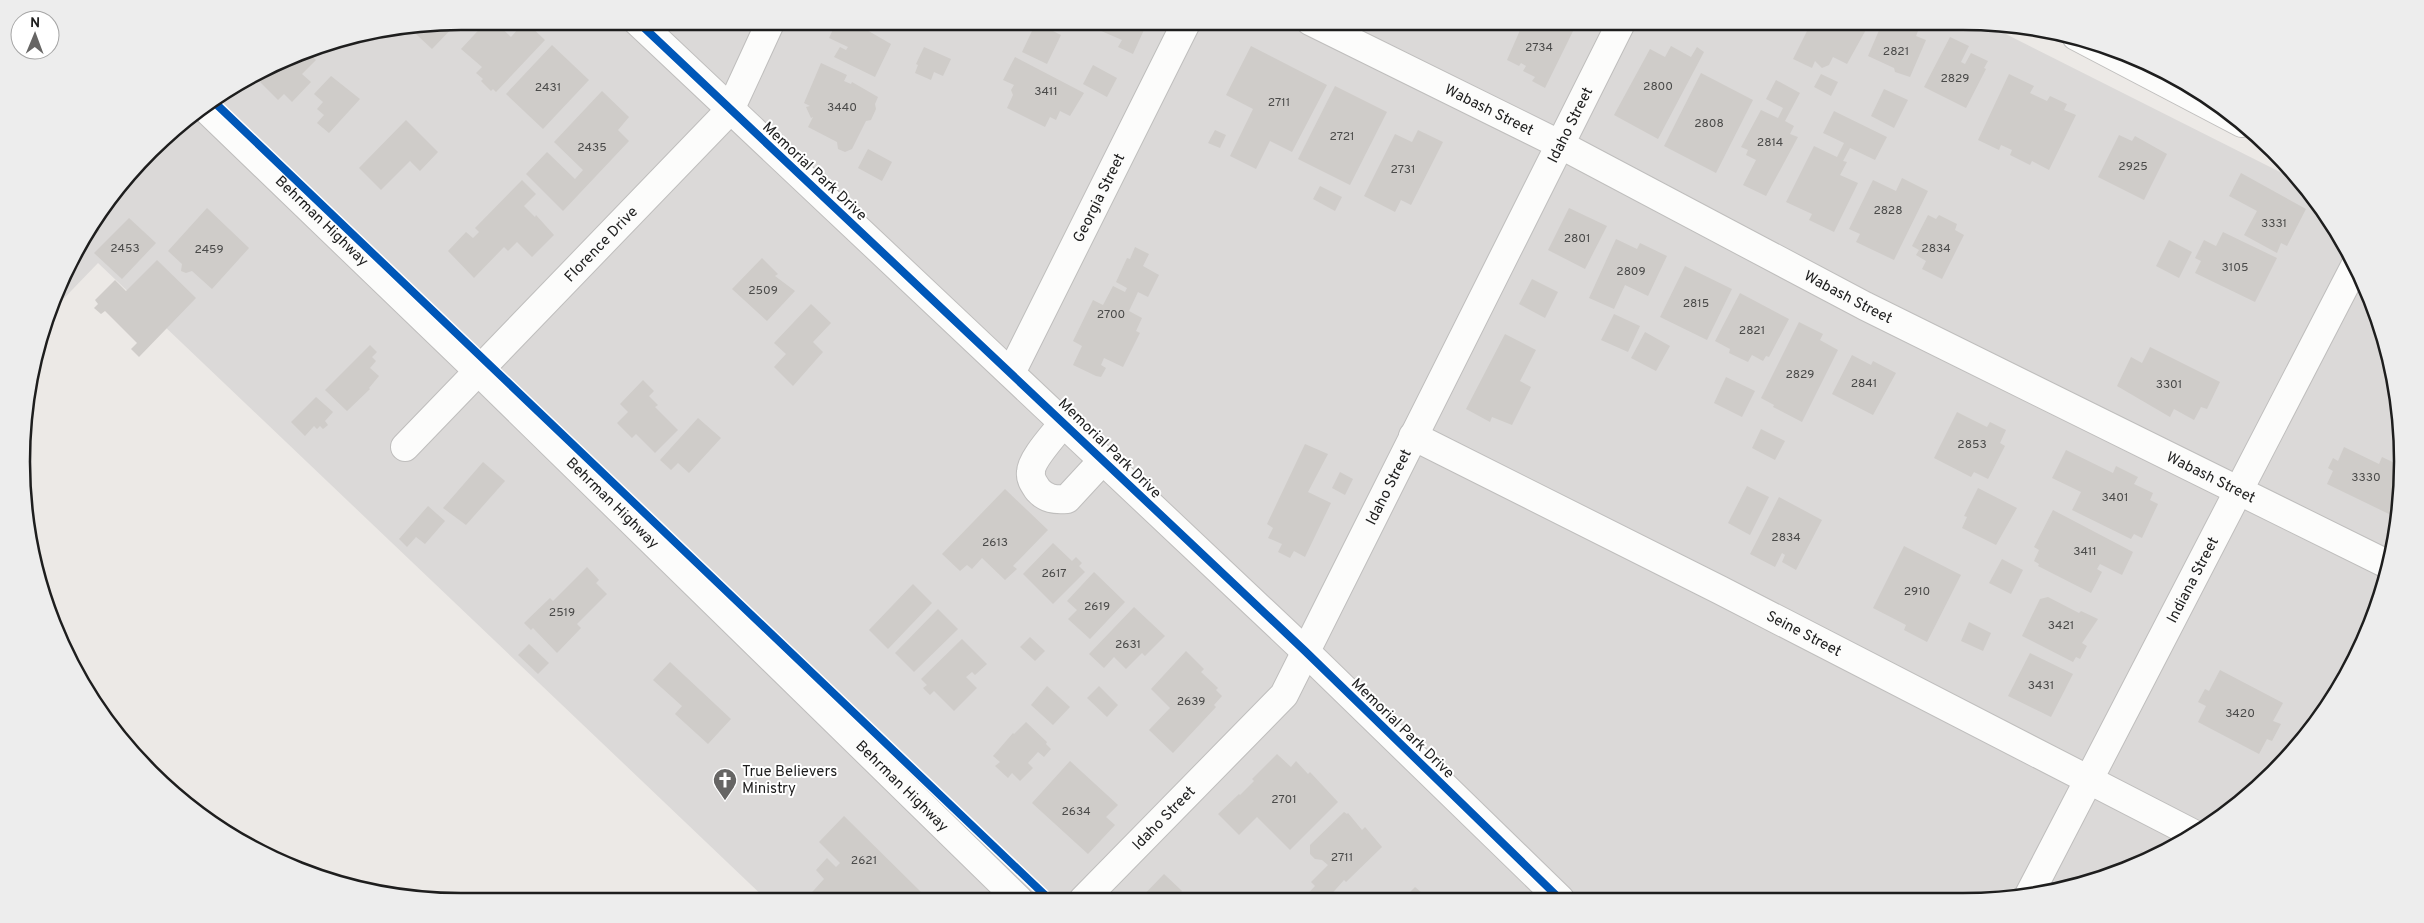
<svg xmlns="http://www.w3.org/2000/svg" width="2424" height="923" font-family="Overpass,sans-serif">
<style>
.residential{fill:#dbd9d8}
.building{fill:#cfccc9}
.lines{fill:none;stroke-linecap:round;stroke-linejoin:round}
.minor-casing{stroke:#bfbebd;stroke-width:30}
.minor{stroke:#fcfcfb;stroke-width:28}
.cycleway-casing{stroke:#fff;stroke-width:11}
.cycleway{stroke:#0057b8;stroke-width:8}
.labels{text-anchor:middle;stroke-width:4;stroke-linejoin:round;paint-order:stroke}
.number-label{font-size:12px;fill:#4a4a49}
.street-label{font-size:15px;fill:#1e1e1e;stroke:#fff}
.poi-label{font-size:15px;fill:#1e1e1e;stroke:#fff;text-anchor:start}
.rim{fill:none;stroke:#1e1e1e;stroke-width:2.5}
</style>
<rect width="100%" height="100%" fill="#ece9e6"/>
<polygon class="residential" points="461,21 1963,21 1986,24 2302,183 2344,242 2379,320 2399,404 2402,491 2388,576 2329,706 2253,792 2157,856 2020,898 768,901 98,263 45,318 80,242 171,130 242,80 320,45"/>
<g class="building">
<polygon points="487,21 494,21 511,37 525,21 545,40 496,92 493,89 491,91 481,81 483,79 476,73 482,67 461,49"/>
<polygon points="837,21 846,21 864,30 865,29 891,44 875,77 834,57 840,47 846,50 848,47 829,38"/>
<polygon points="1024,21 1033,21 1061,35 1047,64 1022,52 1032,31 1025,27"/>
<polygon points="1103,21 1148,21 1133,54 1118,47 1122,40 1099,30"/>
<polygon points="1524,21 1578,21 1545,88 1532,81 1535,77 1523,71 1526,66 1521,63 1519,66 1507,60"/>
<polygon points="1812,21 1868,21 1866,25 1868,26 1847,64 1833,57 1829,65 1822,68 1815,61 1812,68 1793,59"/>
<polygon points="1883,21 1896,25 1897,21 1922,21 1916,36 1926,40 1910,77 1895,72 1894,68 1868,56"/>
<polygon points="458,22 432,49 416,34 422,28"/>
<polygon points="1950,37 1969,46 1961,62 1965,64 1971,53 1988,61 1984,68 1986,69 1966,108 1924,87"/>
<polygon points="552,45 589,80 543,129 506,94"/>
<polygon points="1251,46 1327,85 1292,152 1270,141 1256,169 1230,156 1253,109 1226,95"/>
<polygon points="1671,46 1691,57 1697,47 1704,52 1658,139 1614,115 1650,49 1665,57"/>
<polygon points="924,47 951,59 943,76 934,72 931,80 915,73 918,65 916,64"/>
<polygon points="307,51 316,60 302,74 311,82 292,102 284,94 278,100 253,75"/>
<polygon points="1015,57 1084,93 1070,116 1060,111 1056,120 1050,117 1045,127 1007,108 1013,95 1011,90 1014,85 1003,80"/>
<polygon points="821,63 847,75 844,81 851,84 852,82 878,97 875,104 876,109 871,120 866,121 852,149 845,152 838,149 837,142 808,127 813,117 811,118 806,107 810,106 804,103"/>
<polygon points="1093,65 1117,78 1107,97 1083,84"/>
<polygon points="1701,73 1753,100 1716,173 1664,146"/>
<polygon points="1821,74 1838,82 1831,96 1814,87"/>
<polygon points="2009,74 2034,86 2030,93 2047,101 2050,96 2067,104 2064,110 2076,115 2049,170 2032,161 2030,165 2010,155 2012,150 2001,145 1999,150 1978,140"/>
<polygon points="331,76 360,99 329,133 317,123 324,115 317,109 323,102 314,94"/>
<polygon points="1776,80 1800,93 1785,121 1794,126 1790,134 1798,137 1766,196 1743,185 1756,160 1746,155 1748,150 1741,147 1761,110 1778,118 1783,108 1766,99"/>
<polygon points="1335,86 1387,112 1350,185 1298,159"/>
<polygon points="1884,89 1908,100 1894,128 1871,116"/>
<polygon points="602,91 629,117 618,130 629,141 563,211 526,174 547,152 575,179 583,170 554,142"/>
<polygon points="1834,111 1887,137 1875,160 1850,148 1843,161 1847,162 1840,175 1858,183 1834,232 1809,220 1812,214 1786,202 1814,146 1837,157 1844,143 1823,133"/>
<polygon points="406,120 438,152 420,171 410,161 381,190 359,168"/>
<polygon points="1215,130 1226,135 1220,148 1208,143"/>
<polygon points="1418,130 1443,142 1411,205 1401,200 1395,212 1364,196 1395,134 1412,142"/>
<polygon points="2119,135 2132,141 2135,136 2167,154 2144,200 2098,177"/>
<polygon points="868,149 892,162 882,181 858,168"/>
<polygon points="2241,173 2306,209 2287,246 2281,243 2277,253 2244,235 2257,211 2229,196"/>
<polygon points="1902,178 1928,191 1894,260 1856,242 1860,234 1849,229 1873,180 1896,191"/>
<polygon points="522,180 536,194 524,206 535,217 536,215 554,235 532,257 517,242 508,251 504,247 474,278 448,251 466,232 473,238 479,232 475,228"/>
<polygon points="1320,186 1342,197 1335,211 1313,199"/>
<polygon points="207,208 249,248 212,289 192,271 186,273 181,271 182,264 168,251"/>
<polygon points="1569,208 1607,226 1585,269 1548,250"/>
<polygon points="1928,215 1936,219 1939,215 1957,224 1955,230 1964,235 1942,279 1922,269 1926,261 1916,255 1919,250 1912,246"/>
<polygon points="129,218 156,243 122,279 94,253"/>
<polygon points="94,225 100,230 89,241 84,236"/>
<polygon points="2223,232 2277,258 2255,302 2195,273 2201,261 2195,258 2204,240 2216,246"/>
<polygon points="1616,239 1637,249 1640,243 1667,256 1648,296 1625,285 1614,309 1589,298"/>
<polygon points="2169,240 2192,252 2179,278 2156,266"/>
<polygon points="1135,247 1149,254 1143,266 1159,275 1148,297 1138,292 1129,311 1142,318 1136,331 1140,333 1123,367 1104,358 1101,365 1106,368 1101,377 1096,376 1073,365 1082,346 1073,341 1093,300 1103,305 1113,286 1125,292 1127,288 1116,282 1127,258 1130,259"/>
<polygon points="762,258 778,274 775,276 795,291 767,321 732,289"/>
<polygon points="157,260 196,298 139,357 131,349 137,343 105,311 101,314 94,308 98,304 95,300 115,280 126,291"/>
<polygon points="1685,266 1732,289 1707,340 1660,317"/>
<polygon points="1532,279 1558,292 1545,318 1519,304"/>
<polygon points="1740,293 1789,319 1769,357 1766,356 1763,361 1752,355 1748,362 1729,353 1730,349 1715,341"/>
<polygon points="811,304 831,323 813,342 823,352 793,386 774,367 786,354 774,343"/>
<polygon points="1614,314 1640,326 1628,352 1601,340"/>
<polygon points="1799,322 1823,334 1820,340 1838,350 1802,422 1773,407 1774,405 1761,398"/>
<polygon points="1645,332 1670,346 1656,371 1631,358"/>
<polygon points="1505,334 1536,350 1520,381 1531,387 1512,425 1492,417 1490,422 1466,409"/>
<polygon points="370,345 377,352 372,357 376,361 370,368 379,376 369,388 370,389 347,411 325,390"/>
<polygon points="2150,347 2220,382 2207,409 2201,407 2194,420 2174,409 2170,417 2117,386 2131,357 2142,363"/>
<polygon points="1852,355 1871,365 1873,361 1896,373 1873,415 1832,394"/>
<polygon points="1726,377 1755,391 1742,417 1714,403"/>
<polygon points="643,380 654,391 649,396 658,405 655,407 678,430 655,453 636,434 632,438 617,423 628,412 620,404"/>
<polygon points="316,397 333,412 325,421 328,425 323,429 320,426 317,429 314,426 305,436 291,422"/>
<polygon points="1957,412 1987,427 1990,422 2006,430 2000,443 2005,446 1988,479 1974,472 1971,477 1934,458"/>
<polygon points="698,418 721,438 689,473 678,463 671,470 660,460"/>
<polygon points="1761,429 1785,441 1775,460 1752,448"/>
<polygon points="1305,444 1328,454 1308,492 1331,503 1305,557 1294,551 1290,558 1278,552 1282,544 1268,538 1273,528 1267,524"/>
<polygon points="2344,447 2379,464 2382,457 2401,466 2401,494 2391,515 2327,484 2333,471 2328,468 2333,458 2338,461"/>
<polygon points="2066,450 2113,473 2116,466 2138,477 2134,484 2153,493 2150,500 2158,504 2142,538 2134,534 2131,539 2072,510 2081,492 2052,478"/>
<polygon points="483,462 505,481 466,525 443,508"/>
<polygon points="1340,472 1353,479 1345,495 1332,488"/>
<polygon points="1747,486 1769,497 1750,535 1728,523"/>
<polygon points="1978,488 2017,508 1996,545 1962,528 1967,517 1964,516"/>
<polygon points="1005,489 1048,530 1013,566 1017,569 1005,580 982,558 972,569 967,565 960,571 942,554"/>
<polygon points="1779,497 1822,520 1796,570 1782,562 1785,555 1782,553 1775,567 1750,554"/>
<polygon points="428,506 445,521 425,544 416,537 407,547 399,539"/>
<polygon points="2053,510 2133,552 2122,575 2100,564 2097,569 2102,572 2091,593 2038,566 2039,564 2034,561 2039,550 2034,547"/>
<polygon points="1053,543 1072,561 1076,557 1082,563 1079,566 1085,572 1053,604 1023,574"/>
<polygon points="1904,546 1961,575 1927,642 1904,630 1906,625 1873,608"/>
<polygon points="2002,559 2023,570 2011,594 1989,583"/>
<polygon points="587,567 599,580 596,583 607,594 577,624 581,628 557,653 533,628 531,630 524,623 550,598 553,601"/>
<polygon points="1094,572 1125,602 1090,639 1068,619 1077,610 1067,601"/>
<polygon points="913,584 932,603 888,649 869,630"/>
<polygon points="2048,597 2079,613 2081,611 2098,619 2082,643 2087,646 2080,659 2076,657 2073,662 2022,636 2040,599"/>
<polygon points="1134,607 1165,636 1145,656 1142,653 1126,669 1114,657 1104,668 1089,654"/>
<polygon points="938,609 958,629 914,672 895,653"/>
<polygon points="1969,622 1991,633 1983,651 1961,641"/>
<polygon points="1030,637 1045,651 1035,661 1020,647"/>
<polygon points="962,639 987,664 975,675 972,672 966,677 977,688 954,711 934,691 930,695 923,688 927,685 921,679"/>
<polygon points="529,644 549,663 538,674 518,655"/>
<polygon points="1186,651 1204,669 1201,672 1218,688 1216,690 1222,696 1214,705 1216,707 1173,753 1149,730 1170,708 1151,689"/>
<polygon points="2030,653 2073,674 2051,717 2008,696"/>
<polygon points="670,662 731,719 708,744 675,714 682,706 653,680"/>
<polygon points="2220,670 2283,703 2273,721 2281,724 2272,741 2267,739 2259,754 2198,722 2206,706 2198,702 2205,689 2209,691"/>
<polygon points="1047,686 1070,707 1053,725 1031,705"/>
<polygon points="1099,686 1118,705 1107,717 1087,698"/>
<polygon points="1026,722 1047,742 1046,744 1051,749 1044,757 1038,752 1028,763 1033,768 1020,781 1012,773 1008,778 995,766 1000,762 993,756 1013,733 1014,734"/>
<polygon points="1277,754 1291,767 1296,761 1308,774 1310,772 1338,802 1290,850 1257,817 1239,835 1218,814 1239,794 1240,795 1254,781 1252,779"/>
<polygon points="1070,761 1118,805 1106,817 1115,825 1088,854 1032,803"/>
<polygon points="1344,812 1347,814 1348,813 1362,830 1365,827 1382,847 1346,882 1344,880 1328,898 1326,896 1322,900 1302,900 1315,886 1311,882 1328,865 1322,860 1315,859 1310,854 1310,845"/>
<polygon points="844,816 921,892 913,901 804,901 824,879 816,870 827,858 836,867 840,863 819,842"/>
<polygon points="2141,851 2153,858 2135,863"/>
<polygon points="1164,874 1182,891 1173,900 1139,900"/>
<polygon points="1415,887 1429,899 1392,899 1397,894 1403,899"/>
</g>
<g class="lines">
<g class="minor-casing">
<g id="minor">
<polyline points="637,21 1305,651 1560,899"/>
<path id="s1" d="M1310,21l251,124 304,161 524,259"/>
<polyline points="2076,36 2242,123"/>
<path id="s2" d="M204,107l274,264 541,529"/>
<path id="s3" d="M1011,373l176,-352"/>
<path d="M1064,422c-8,11 -33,37 -33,50 -1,7 3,12 7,18 8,9 17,10 29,9l36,-39"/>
<path id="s4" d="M1413,436l307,154 472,243"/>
<path id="s5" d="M405,447l325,-337 41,-89"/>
<path id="s6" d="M2029,895l326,-629"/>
<path id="s7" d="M1083,900l201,-205 338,-674"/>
</g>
</g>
<use href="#minor" class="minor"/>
<g class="cycleway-casing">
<g id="cycleway">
<polyline points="637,21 1305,651 1560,899"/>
<polyline points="213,101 1050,900"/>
</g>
</g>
<use href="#cycleway" class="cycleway"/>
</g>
<defs>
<g id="church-pin" transform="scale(1.25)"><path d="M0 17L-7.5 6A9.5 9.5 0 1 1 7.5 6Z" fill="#666564" stroke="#fff"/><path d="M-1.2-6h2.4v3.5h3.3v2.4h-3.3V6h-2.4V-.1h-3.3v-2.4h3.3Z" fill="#fff"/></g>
</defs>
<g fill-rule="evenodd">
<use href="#church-pin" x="725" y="780"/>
</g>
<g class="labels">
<g class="number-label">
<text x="1539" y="51">2734</text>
<text x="1896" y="55">2821</text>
<text x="1955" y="82">2829</text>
<text x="1658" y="90">2800</text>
<text x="548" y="91">2431</text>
<text x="1046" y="95">3411</text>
<text x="1279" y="106">2711</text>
<text x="842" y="111">3440</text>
<text x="1709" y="127">2808</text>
<text x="1342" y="140">2721</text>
<text x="1770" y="146">2814</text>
<text x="592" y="151">2435</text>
<text x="2133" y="170">2925</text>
<text x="1403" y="173">2731</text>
<text x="1888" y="214">2828</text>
<text x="2274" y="227">3331</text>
<text x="1577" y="242">2801</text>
<text x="125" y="252">2453</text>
<text x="1936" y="252">2834</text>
<text x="209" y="253">2459</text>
<text x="2235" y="271">3105</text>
<text x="1631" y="275">2809</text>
<text x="763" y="294">2509</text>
<text x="1696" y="307">2815</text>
<text x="1111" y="318">2700</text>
<text x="1752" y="334">2821</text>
<text x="1800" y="378">2829</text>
<text x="1864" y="387">2841</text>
<text x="2169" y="388">3301</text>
<text x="1972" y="448">2853</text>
<text x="2366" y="481">3330</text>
<text x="2115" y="501">3401</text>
<text x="1786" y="541">2834</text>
<text x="995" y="546">2613</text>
<text x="2085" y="555">3411</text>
<text x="1054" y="577">2617</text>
<text x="1917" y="595">2910</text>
<text x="1097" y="610">2619</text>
<text x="562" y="616">2519</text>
<text x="2061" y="629">3421</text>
<text x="1128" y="648">2631</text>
<text x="2041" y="689">3431</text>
<text x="1191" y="705">2639</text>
<text x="2240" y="717">3420</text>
<text x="1284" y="803">2701</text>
<text x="1076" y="815">2634</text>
<text x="1342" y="861">2711</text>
<text x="864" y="864">2621</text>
</g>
<g class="street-label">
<text dy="5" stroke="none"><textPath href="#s1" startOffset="200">Wabash Street</textPath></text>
<text dy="5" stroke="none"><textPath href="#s7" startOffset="925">Idaho Street</textPath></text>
<text transform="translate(815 171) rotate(43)" y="5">Memorial Park Drive</text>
<text dy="5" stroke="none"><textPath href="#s3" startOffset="196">Georgia Street</textPath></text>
<text dy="5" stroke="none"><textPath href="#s2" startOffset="164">Behrman Highway</textPath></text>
<text dy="5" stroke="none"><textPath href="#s5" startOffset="282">Florence Drive</textPath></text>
<text dy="5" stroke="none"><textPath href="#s1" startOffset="605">Wabash Street</textPath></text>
<text transform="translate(1110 448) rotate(44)" y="5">Memorial Park Drive</text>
<text dy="5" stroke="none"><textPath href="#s1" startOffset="1010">Wabash Street</textPath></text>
<text dy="5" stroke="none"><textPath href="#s7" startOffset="520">Idaho Street</textPath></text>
<text dy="5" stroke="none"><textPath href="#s2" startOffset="569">Behrman Highway</textPath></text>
<text dy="5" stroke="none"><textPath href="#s6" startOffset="355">Indiana Street</textPath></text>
<text dy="5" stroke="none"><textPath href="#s4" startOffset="438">Seine Street</textPath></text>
<text transform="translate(1403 728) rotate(44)" y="5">Memorial Park Drive</text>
<text dy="5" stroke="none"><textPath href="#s2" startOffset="974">Behrman Highway</textPath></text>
<text dy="5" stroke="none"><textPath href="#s7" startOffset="115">Idaho Street</textPath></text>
</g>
<g class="poi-label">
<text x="742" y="776">True Believers<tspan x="742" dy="17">Ministry</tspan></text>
</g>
</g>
<path d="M0 0H2424V923H0ZM461 30H1963A431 431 0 0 1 2394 461V462A431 431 0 0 1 1963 893H461A431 431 0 0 1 30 462V461A431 431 0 0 1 461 30Z" fill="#ededed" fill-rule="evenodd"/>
<path class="rim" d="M461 30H1963A431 431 0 0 1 2394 461V462A431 431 0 0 1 1963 893H461A431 431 0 0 1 30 462V461A431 431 0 0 1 461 30Z"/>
<g transform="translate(35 35) rotate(1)"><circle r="24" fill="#ffffff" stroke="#a5a5a5"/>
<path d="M0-4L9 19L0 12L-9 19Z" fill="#666564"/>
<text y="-8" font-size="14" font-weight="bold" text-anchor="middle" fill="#1e1e1e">N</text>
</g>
</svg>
